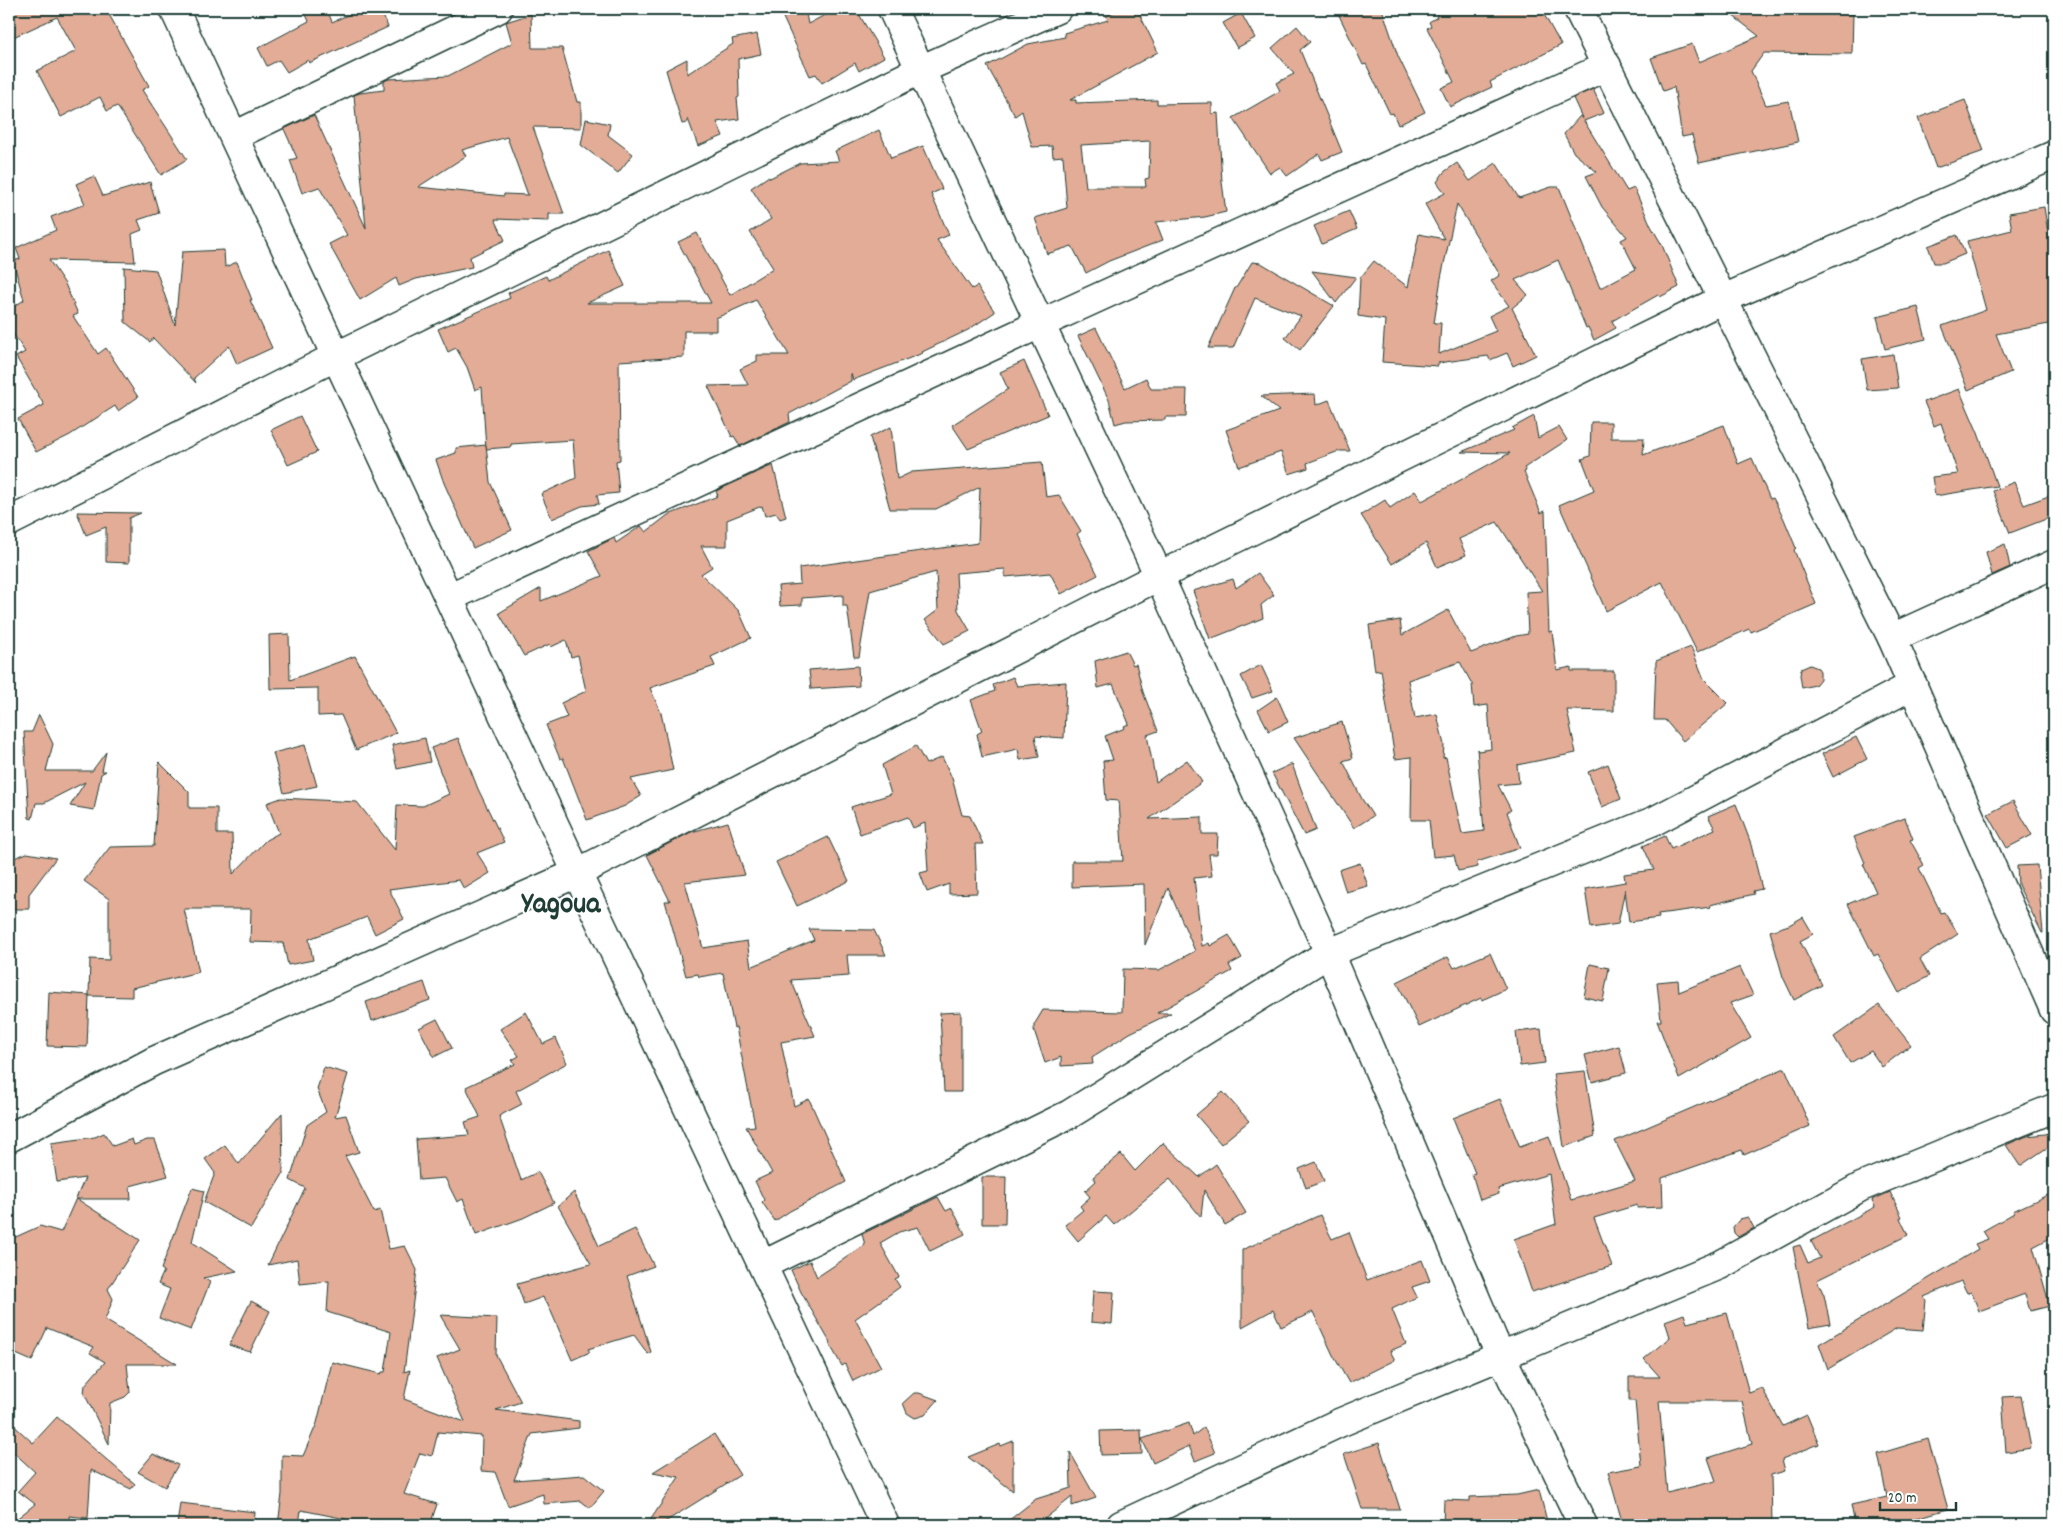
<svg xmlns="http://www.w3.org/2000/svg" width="2063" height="1534" font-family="Dekko,sans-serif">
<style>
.building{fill:#e2ac97;stroke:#1f3d34;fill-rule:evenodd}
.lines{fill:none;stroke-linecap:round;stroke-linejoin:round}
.minor-casing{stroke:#1f3d34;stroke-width:31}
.tertiary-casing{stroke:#1f3d34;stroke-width:31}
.minor{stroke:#fff;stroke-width:28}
.tertiary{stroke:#fff;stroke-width:28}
.labels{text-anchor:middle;stroke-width:4;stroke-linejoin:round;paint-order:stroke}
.town-label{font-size:30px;font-weight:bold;fill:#1f3d34;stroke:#fff}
</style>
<rect width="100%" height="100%" fill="#fff"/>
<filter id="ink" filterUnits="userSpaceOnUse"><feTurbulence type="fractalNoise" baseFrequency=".02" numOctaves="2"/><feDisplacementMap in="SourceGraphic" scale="10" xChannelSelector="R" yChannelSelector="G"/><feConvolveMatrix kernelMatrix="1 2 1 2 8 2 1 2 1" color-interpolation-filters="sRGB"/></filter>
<g filter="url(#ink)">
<g class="building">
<polygon points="9,9 106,9 149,86 142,90 187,159 161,175 117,106 107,111 100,97 61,117 37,71 76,51 57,17 9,39"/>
<polygon points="303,9 327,9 332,22 361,9 380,9 388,27 309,63 308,60 287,72 279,60 267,66 258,48 309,21"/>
<polygon points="779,9 805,9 808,24 836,9 856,9 884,57 859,71 855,63 822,83 816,74 810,76"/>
<path d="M1120,9h17l21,43 -88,48h6v3l81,-3v4l55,-1v11l6,-1 4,69 4,30 -21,5 -49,5 7,18 -54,21 -23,12 -14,-27 -25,8 -12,-36 32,-10 -4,-52 -10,1 -1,-11 -20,1 -10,-36 -7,5 -28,-50 41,-22 37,-7 -1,-4 44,-13 -2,-4zM1150,141l-1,37 -4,1 1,8h-60l-5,-42z"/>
<polygon points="1336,9 1382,9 1398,56 1425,112 1398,125 1393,113 1390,114 1366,64 1363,65"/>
<polygon points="1435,9 1541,9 1561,45 1490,82 1492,87 1450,107 1441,88 1454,82 1427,28 1431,26 1429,22 1437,17"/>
<polygon points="1724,9 1784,9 1784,13 1853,14 1852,54 1764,53 1751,71 1766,105 1789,101 1798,142 1699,163 1692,135 1682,137 1674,87 1663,91 1651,58 1692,44 1699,62 1759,36"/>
<polygon points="1241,13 1255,38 1237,48 1223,23"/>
<path d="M531,14l1,34h30l15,54h4v26l-48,-1 31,87h-15v7l-54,-2 10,21 -35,17 2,10 -56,12 -17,7 -3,-8 -36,22 -31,-56 18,-9 -28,-48 -17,6 -12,-33 7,-2 -13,-29 30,-14 52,113 -12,-133 6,-2 24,-3v-9l5,-2 59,-3 64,-33 -6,-21zM507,137l21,58 -24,-1v2l-86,-9 48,-31 -4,-6z"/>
<polygon points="1297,26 1310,42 1300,50 1342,152 1322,160 1319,154 1287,176 1280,167 1270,173 1233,118 1280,91 1276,83 1294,74 1272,48"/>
<polygon points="757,34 761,54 738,59 739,97 737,98 739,119 717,122 723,136 698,146 688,119 687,123 682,124 666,70 687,59 687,74 733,44 732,39"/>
<path d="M1593,89l11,24 -20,8 43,70 7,-3 17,38 11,19 17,42 -19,10 -2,-2 -46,26 4,7 -22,12 -6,-13 -2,1 -28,-68 -43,20 13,15 -16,13 24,47 -23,11 -6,-13 -17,7 -2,-4 -50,7v3l-56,-4 3,-42 -27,-4 2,-38 14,-17 34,26 11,-53 25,5 -19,-35 20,-11 -8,-11 7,-10 13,-9 13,18 26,-18 23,35 32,-11h8l41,101 36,-19 -15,-29 6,-3 -25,-30 -16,-31 11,-4 -23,-19 -10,-19 16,-18 3,4 -10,-22zM1457,204l43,71 -9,6 18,25 -20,10 7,15 -57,23 2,-31h-7l7,-45z"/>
<polygon points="1965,100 1984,151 1936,168 1918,118"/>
<polygon points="586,119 610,124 608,135 633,154 618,173 581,145"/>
<polygon points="879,130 891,158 923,146 942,189 931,194 949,235 937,240 972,289 977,286 995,312 968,330 922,352 923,353 853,380 851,373 851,381 789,414 790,422 740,446 734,436 732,437 708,386 748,385 740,369 757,361 757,355 789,355 756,300 716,318 716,317 716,331 684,331 684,357 619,361 620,460 616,461 619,493 597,495 599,504 582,506 552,519 541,494 576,478 573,440 511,444 511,447 486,449 482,387 475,390 467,367 456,348 448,352 438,329 510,298 508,293 546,276 548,280 608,250 625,286 587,303 711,303 678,242 697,233 730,295 773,268 750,232 771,219 751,188 769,176 770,178 800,163 839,161 835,151"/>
<polygon points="94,176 103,196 150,182 159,213 138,220 142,230 132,234 135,262 49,260 65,284 78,314 73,316 98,354 106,348 138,397 118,411 115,406 70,435 36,452 18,419 44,405 16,357 25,352 9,327 9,310 24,300 13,261 20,259 16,248 56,230 51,217 85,204 76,184"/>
<polygon points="2044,207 2049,239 2054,237 2054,323 1996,334 2011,372 1968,390 1942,326 1986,310 1967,241 2012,230 2009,213"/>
<polygon points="1349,211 1357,229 1322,244 1314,226"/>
<polygon points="1957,235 1965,254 1943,263 1934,263 1928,246"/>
<polygon points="224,250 225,267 237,262 252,300 250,300 272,348 237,364 229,346 194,378 196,383 153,338 150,342 125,322 124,267 156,270 175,325 182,252"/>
<polygon points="1252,262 1261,263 1334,306 1300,350 1285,338 1301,316 1255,298 1233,348 1208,348 1235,288 1236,288"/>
<polygon points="1312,271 1356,277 1336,303"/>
<polygon points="1918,307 1926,339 1885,349 1877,317"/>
<polygon points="1096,328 1125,388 1146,378 1151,389 1187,389 1186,417 1165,417 1165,420 1126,421 1115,424 1109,400 1078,336"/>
<polygon points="1893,354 1898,388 1867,390 1862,359"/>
<polygon points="1024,361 1048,415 968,449 952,425 1008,389 1000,372"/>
<polygon points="1959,389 1978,433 1997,486 1935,496 1932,477 1958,474 1941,423 1934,426 1924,402"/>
<polygon points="1315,394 1316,405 1329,400 1350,451 1339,451 1307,463 1308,468 1289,474 1281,452 1239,467 1226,430 1279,411 1261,396"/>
<polygon points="300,416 317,452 288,465 271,430"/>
<path d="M1534,416l4,22 21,-11 8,13 -43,28 2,3 -2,1 17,41 4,-2 4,121 3,-1 5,39 14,-3v4h43v40l-47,-1 9,43 -59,12 2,18 -21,2 13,25 -4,2 13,36 -43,14 1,5 -20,4 -4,-16 -21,2 -4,-37h-18l1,-63 -17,2 -14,-89 -6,1 -6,-46 31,-5 2,15 46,-25 23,43 45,-17 12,-2 -2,-42 16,-1 -45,-69 -38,17 7,16 -29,12 -11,-24 -34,21 -31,-49 24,-15 5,8 25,-17 7,10 88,-48 -49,-1 53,-22 -2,-2zM1460,662l12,22 2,23 14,-2 3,44 -13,2 -1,-2 7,82 -22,3 -16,-77 -3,1 1,-13 -7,-31 -22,4 -7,-38z"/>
<polygon points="1591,422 1611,422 1611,438 1644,438 1643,455 1724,425 1738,464 1752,458 1770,499 1773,498 1784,519 1796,548 1794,550 1816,604 1751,632 1749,629 1697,652 1662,582 1606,611 1559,505 1594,490 1582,459 1590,456"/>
<polygon points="891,427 897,479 912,472 1042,462 1046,497 1059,495 1081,531 1077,534 1098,575 1061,594 1050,573 1005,577 1005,569 956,573 958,610 970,631 944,644 925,620 938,610 936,572 870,591 859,657 854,657 847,606 843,606 843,595 802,598 802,605 780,606 778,586 800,584 799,568 978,543 980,487 936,509 890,509 870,437"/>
<polygon points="486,445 490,482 512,530 473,548 444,483 436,460 456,453 456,448"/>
<polygon points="773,465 786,517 780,519 776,513 765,516 762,506 727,520 727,546 701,546 712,567 701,574 739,611 751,638 711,657 715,666 650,688 661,713 673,770 631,779 641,796 625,806 587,820 563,758 560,759 546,725 567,717 561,703 586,691 578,655 571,657 566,640 551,647 550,644 524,656 499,613 541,588 541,601 602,576 588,551 614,538 616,543 641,526 646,532 668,515 718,496 716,491"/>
<polygon points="2014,482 2024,505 2054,494 2054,516 2010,533 1993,491"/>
<polygon points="77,512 141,513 129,518 129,563 106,562 106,527 86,535"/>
<polygon points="2005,544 2010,567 1992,575 1986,552"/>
<polygon points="1258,573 1274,595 1261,605 1263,618 1210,639 1193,591 1233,579 1236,588"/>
<polygon points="289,634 290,680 355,656 396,733 356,750 341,715 318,716 318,688 270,689 269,635"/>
<polygon points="1691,647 1704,679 1728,703 1683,741 1665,720 1654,720 1656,661"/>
<polygon points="1126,651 1133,665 1136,664 1143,692 1158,731 1147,735 1156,782 1187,760 1202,782 1149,819 1202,817 1202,834 1218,834 1217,854 1209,854 1212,876 1194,878 1202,946 1209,943 1210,946 1229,935 1242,958 1229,965 1232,971 1157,1013 1171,1013 1130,1033 1092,1057 1093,1064 1061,1066 1061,1057 1045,1063 1034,1030 1034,1025 1043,1010 1122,1012 1123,969 1159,970 1195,951 1168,888 1145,945 1144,884 1072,887 1072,861 1123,861 1119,801 1106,800 1103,761 1113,760 1105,736 1125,728 1124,726 1129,724 1113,684 1098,688 1095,661"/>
<polygon points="1261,665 1273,691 1252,698 1241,676"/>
<polygon points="1810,665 1818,668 1820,671 1820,679 1815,685 1802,688 1800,675 1801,669"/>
<polygon points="858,666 859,686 811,689 809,670"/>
<polygon points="1013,677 1017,686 1066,682 1064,738 1035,736 1039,757 1020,760 1018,749 982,757 977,734 982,731 971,700 995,691 993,685"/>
<polygon points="1277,697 1288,722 1269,731 1258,710"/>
<polygon points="39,715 53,744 46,771 92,771 106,752 102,771 106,771 101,774 94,810 70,806 85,782 44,803 36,803 32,819 29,818 24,732 32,732"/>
<polygon points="1342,722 1353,758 1343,761 1362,799 1373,816 1354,828 1294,738"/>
<polygon points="1856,737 1867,759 1833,777 1822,754"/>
<polygon points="425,738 430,762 397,769 392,745"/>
<polygon points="458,738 478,789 504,842 477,853 490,873 464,889 459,880 389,889 404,919 375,934 367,917 309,939 313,960 288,965 283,943 250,942 251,909 184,909 199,972 132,988 132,997 89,996 90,959 109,960 109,899 84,881 110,847 154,846 159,762 189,792 189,808 217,808 217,834 232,834 233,874 266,840 279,833 267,803 281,798 357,802 395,850 397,805 423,806 449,794 431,748"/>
<polygon points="305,745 317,786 284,793 273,753"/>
<polygon points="916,746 926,764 942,757 952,778 962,815 970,816 983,844 975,844 977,893 949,894 949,884 927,892 920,873 928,871 925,823 913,828 908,817 860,834 851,807 891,794 882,765"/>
<polygon points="1292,764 1316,830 1304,835 1272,773"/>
<polygon points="1608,764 1621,799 1602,807 1588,772"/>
<polygon points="2013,801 2032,835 2007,848 1988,814"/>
<polygon points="1736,804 1750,841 1762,889 1753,891 1754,894 1710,905 1711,907 1658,914 1659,918 1629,922 1625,889 1618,924 1591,928 1585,889 1625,882 1624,874 1654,870 1643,846 1665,836 1671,849 1715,829 1708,816"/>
<polygon points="1905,818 1913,839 1910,840 1924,865 1919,868 1941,913 1944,912 1958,934 1920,959 1929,976 1899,993 1878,954 1874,956 1848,904 1876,892 1863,864 1865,863 1854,837"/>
<polygon points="728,822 745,875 685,882 703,948 747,941 751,967 814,940 809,929 874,930 886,955 847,955 849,976 791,980 815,1036 781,1042 794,1106 809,1099 846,1182 790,1211 775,1221 762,1202 764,1200 755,1181 772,1173 746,1127 755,1126 736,1027 734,1028 723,973 699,977 698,974 686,976 665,901 670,901 647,855 691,832"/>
<polygon points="828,837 849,881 797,906 776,862"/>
<polygon points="27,853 56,858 29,894 29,909 9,909 9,860"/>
<polygon points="1360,863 1368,886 1346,892 1339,870"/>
<polygon points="2037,865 2043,933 2042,933 2018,885 2017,866"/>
<polygon points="1803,917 1813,934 1800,941 1822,985 1794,1000 1783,977 1770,931 1789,925"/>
<polygon points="1490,953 1506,989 1482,1000 1481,998 1419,1027 1397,982 1448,957 1454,968"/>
<polygon points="1590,964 1609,968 1603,1001 1584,997"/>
<polygon points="1740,967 1753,995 1730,1003 1751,1038 1679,1079 1657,1021 1661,1021 1657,982 1678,980 1679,992"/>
<polygon points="424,982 430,1000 372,1021 366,1002"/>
<polygon points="49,992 89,995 87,1047 47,1046"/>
<polygon points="1879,1005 1911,1045 1882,1067 1871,1051 1850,1063 1834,1037"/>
<polygon points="526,1012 543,1044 556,1038 567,1063 516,1091 522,1104 499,1116 521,1180 538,1172 554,1203 523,1218 476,1235 463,1199 457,1202 445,1178 419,1180 416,1139 469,1135 465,1122 480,1117 466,1087 515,1064 512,1060 519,1056 500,1029"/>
<polygon points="961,1012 961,1092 944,1092 940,1013"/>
<polygon points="437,1019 452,1048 434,1057 419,1028"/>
<polygon points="1541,1029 1545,1063 1520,1066 1516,1032"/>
<polygon points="1619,1046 1626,1073 1592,1082 1585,1055"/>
<polygon points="324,1067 348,1074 335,1117 346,1115 359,1152 345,1156 374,1212 380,1210 389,1249 405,1246 417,1270 404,1372 410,1370 404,1399 465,1422 437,1358 460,1349 440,1315 497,1318 496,1355 521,1402 496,1410 579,1421 579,1428 532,1434 514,1480 584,1475 604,1491 590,1508 581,1501 544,1504 543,1494 508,1506 495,1472 481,1471 482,1436 438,1432 432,1456 420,1453 404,1494 437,1504 430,1525 344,1525 346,1519 301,1510 299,1525 278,1525 282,1494 282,1455 303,1456 317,1423 332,1362 381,1374 382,1372 385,1372 391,1332 327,1312 329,1281 300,1284 297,1259 268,1265 305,1188 290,1180 307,1125 326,1112 317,1089"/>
<polygon points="1785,1068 1810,1126 1744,1155 1742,1150 1662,1178 1663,1207 1637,1208 1637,1205 1594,1218 1612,1266 1532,1292 1514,1239 1556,1224 1549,1174 1498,1189 1499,1194 1480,1200 1472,1174 1475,1173 1453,1118 1500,1099 1520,1147 1549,1136 1571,1200 1635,1181 1615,1141"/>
<polygon points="1585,1071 1595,1136 1564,1147 1553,1074"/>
<polygon points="1223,1092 1249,1121 1221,1144 1196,1115"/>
<polygon points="282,1113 283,1174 251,1228 204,1202 215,1173 205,1159 225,1145 239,1164"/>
<polygon points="104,1133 113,1146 132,1139 134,1145 147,1140 155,1140 168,1176 130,1186 131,1199 77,1199 140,1240 108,1289 113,1299 105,1320 177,1364 127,1364 130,1392 125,1397 110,1403 109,1444 84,1393 85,1385 105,1362 90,1353 94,1347 47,1328 32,1361 9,1351 9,1240 40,1226 61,1232 85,1178 57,1182 51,1143 95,1137"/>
<polygon points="2054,1133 2054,1143 2020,1166 2006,1145 2027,1136"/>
<polygon points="1163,1143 1199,1177 1216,1164 1246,1213 1225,1225 1204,1190 1201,1217 1170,1179 1114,1225 1106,1216 1078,1241 1065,1225 1083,1210 1080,1206 1090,1197 1085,1191 1096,1181 1093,1177 1121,1154 1135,1171"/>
<polygon points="1316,1162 1324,1181 1306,1188 1299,1169"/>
<polygon points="982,1177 1006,1177 1005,1224 982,1224"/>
<polygon points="192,1188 204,1191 192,1242 237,1271 203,1278 210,1282 191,1330 159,1318 170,1289 158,1284 164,1271 161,1269"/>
<polygon points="574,1192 599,1246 635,1229 654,1266 627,1276 651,1352 648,1354 634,1335 588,1349 590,1352 572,1360 547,1302 545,1302 543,1297 524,1304 517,1284 591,1264 558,1206"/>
<polygon points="1890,1192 1902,1217 1900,1218 1908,1235 1817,1280 1824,1295 1830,1324 1809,1328 1793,1247 1800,1245 1808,1263 1820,1258 1811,1241 1875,1207 1872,1200"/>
<polygon points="2054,1192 2054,1236 2033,1247 2050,1306 2030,1311 2025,1294 1979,1311 1971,1291 1967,1293 1961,1281 1924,1297 1926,1300 1923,1330 1897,1328 1828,1369 1819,1344 1978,1249 1975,1244 1988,1239 1983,1231 2014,1213 2013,1211"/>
<polygon points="938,1197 946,1211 952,1208 965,1234 930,1251 918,1227 899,1232 880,1243 899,1277 895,1279 900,1287 855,1319 881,1367 853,1381 845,1364 842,1366 830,1345 831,1344 801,1292 791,1270 810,1261 817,1277 865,1245 862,1234"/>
<polygon points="1320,1215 1332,1239 1349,1232 1367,1280 1422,1260 1430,1281 1412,1287 1417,1297 1392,1309 1406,1344 1390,1351 1395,1360 1349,1383 1333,1355 1313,1312 1281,1327 1273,1310 1242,1327 1242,1250"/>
<polygon points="1748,1217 1754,1228 1738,1237 1734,1233 1733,1227 1740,1219"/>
<polygon points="1093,1291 1114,1292 1112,1324 1091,1322"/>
<polygon points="251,1301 270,1311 250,1352 229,1345"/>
<path d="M1727,1313l22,80 13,-5 21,38 24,-11 12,29 -37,15 3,12 -14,4 1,50h-149l-15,-53 33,-6 -6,-65h-6v-24h31l-16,-18 26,-22 -5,-16 19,-7 3,9zM1659,1401h83l10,43 -44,14 8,23 -49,12z"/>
<polygon points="914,1393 919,1393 938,1400 925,1415 915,1418 907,1413 903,1403"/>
<polygon points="2021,1396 2031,1448 2006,1452 2002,1397"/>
<polygon points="57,1417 135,1484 131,1489 91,1470 88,1518 69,1516 70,1525 9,1525 35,1504 18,1491 35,1472 9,1448 9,1421 33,1443"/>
<polygon points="1189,1423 1193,1436 1204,1427 1215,1453 1195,1461 1189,1446 1153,1463 1142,1439"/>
<polygon points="1141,1430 1142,1454 1101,1455 1100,1431"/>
<polygon points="714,1434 740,1475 660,1525 647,1525 679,1477 653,1472"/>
<polygon points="1928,1439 1948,1509 1891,1525 1855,1525 1851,1505 1887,1497 1878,1454"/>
<polygon points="1013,1441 1013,1491 968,1457 1000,1444 1001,1446"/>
<polygon points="1379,1443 1400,1509 1362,1509 1344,1454"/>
<polygon points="1070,1452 1096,1498 1072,1506 1072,1497 1037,1525 1003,1525 1036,1499 1071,1488"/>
<polygon points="153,1454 178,1465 165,1487 138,1472"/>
<polygon points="1539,1490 1548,1525 1443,1525 1444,1500 1470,1501 1470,1497 1517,1495"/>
<polygon points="180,1503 255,1512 254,1525 177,1525"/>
</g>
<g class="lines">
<g class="minor-casing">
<g id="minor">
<polyline points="892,9 1159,576 1329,953 1493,1339 1583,1525"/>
<polyline points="1578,9 1892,638 2054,1010"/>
<polyline points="234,136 498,9"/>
<polyline points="9,522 337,356 920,70 1057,9"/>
<polyline points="450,597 1040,324 1607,66"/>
<polyline points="1892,638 2054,564"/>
<polyline points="9,1138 154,1061 577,873 1159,576 1723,299 2054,155"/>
<polyline points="763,1265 1070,1114 1329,953 1656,820 1913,685"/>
<polyline points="1121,1525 1339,1423 1720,1265 1861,1187 2054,1108"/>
</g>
</g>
<g class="tertiary-casing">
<polyline id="tertiary" points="174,9 577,873 885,1525"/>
</g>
<use href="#minor" class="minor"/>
<use href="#tertiary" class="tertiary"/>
</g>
</g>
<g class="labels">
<g class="town-label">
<text x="561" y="912">Yagoua</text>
</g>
</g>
<rect width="2063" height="1534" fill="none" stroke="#fff" stroke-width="30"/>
<rect x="15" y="15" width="2033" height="1504" fill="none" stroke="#1f3d34" stroke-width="2" filter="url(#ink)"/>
<path d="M1880 1502v8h76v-8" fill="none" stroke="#1f3d34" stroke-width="2.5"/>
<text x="1888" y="1502" font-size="15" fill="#1f3d34" stroke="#ffffff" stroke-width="4" paint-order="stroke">20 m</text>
</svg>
